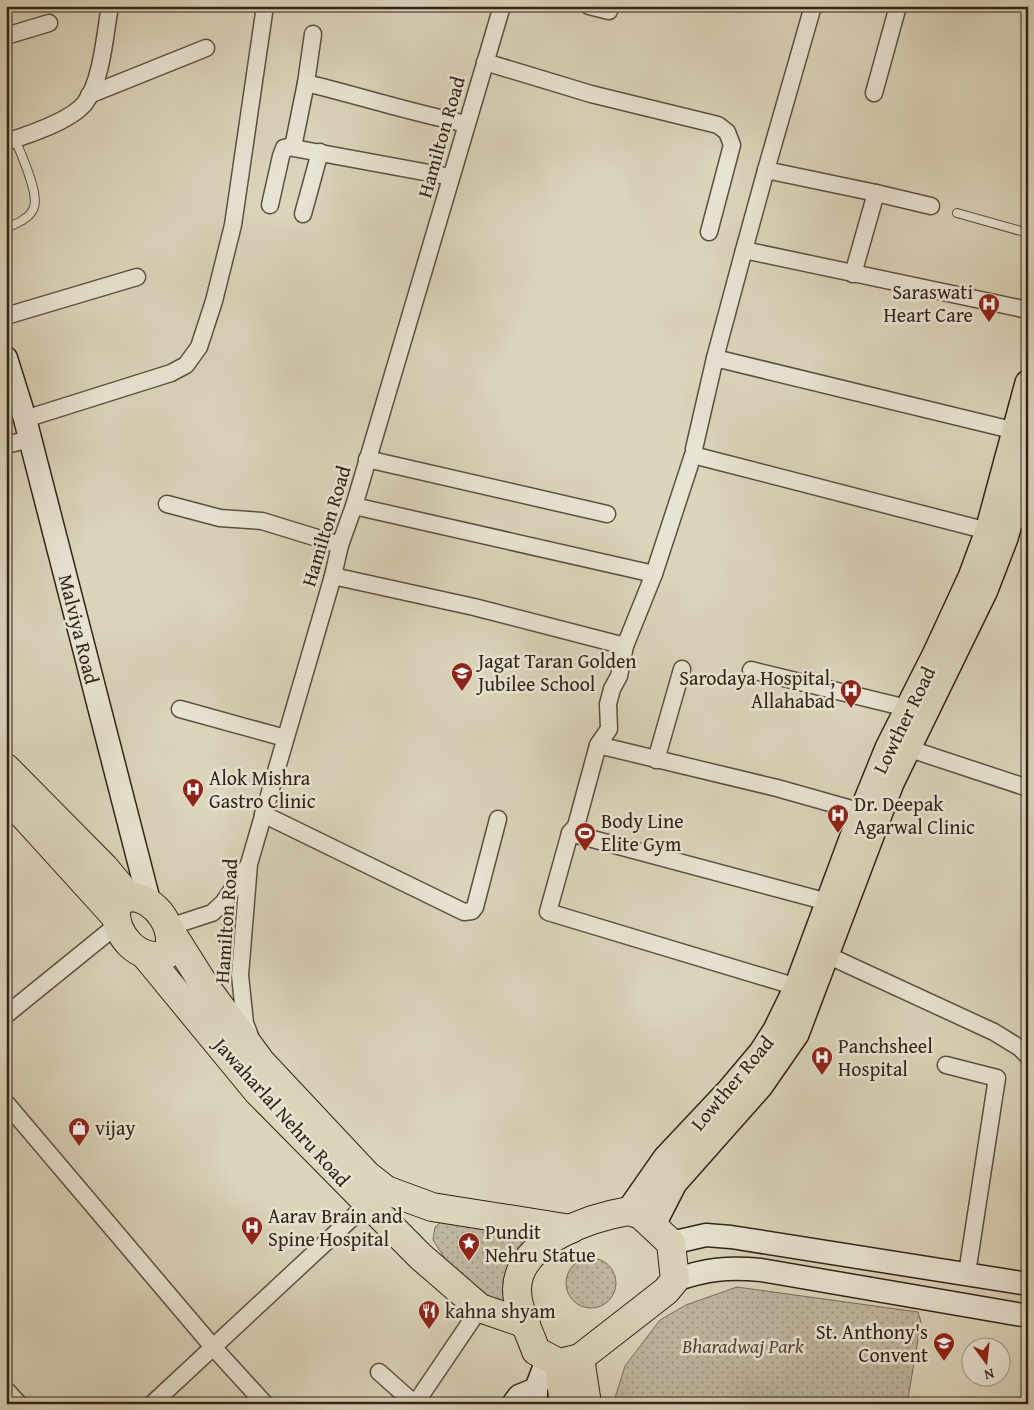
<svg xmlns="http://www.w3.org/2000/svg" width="1034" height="1410" font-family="'Gentium Book Plus',serif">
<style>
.grass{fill:url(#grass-dots);stroke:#776d5b}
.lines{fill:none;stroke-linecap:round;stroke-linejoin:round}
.lane-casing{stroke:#5b5040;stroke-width:10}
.street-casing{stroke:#5b5040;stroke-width:19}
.secondary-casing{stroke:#302317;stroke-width:25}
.primary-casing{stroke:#302317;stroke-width:28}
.highway-casing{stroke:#302317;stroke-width:30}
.lane{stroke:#e8e4d3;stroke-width:8}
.street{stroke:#e8e4d3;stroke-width:16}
.secondary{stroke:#e8e4d3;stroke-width:22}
.primary{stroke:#dbd5bb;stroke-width:25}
.highway{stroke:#dbd5bb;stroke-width:28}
.labels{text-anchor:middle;stroke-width:5;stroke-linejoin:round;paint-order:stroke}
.street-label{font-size:20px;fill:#302317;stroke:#e8e4d3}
.poi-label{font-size:20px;fill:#302317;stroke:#e8e4d3;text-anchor:start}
.park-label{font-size:20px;font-style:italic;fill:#544839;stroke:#e8e4d3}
</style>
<defs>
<pattern id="grass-dots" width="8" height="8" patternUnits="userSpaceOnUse" patternTransform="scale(1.25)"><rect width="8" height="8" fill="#beb79f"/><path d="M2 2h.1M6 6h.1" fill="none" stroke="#9b9481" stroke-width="1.8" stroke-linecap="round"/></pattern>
</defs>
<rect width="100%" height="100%" fill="#dbd5bb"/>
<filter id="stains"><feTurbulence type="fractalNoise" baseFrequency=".004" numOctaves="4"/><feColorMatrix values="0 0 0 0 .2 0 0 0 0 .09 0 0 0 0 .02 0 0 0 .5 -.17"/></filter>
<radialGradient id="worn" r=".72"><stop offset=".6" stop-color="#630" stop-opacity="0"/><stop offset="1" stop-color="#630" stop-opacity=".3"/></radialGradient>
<g class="grass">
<polygon points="445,1219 494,1225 520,1238 523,1248 508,1304 496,1307 462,1285 433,1240 435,1227"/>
<circle cx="591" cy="1283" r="25"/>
<polygon points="737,1287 918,1312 921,1322 907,1404 613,1404 625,1366 660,1320 686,1305"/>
</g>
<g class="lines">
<g class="lane-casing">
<g id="lane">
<polyline points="957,213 1028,233"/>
<path d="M6,228c10,-4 25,-10 28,-21 5,-14 -13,-53 -19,-68"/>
</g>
</g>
<g class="street-casing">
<g id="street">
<polyline points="589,6 609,11"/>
<polyline points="6,36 49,23"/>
<polyline points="485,62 591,94 718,125 727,132 732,145 709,232"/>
<polyline points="306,83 313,34"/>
<polyline points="874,93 898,6"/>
<polyline points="89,95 206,48"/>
<path d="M6,142c22,-7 65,-21 79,-39 17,-22 20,-70 25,-97"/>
<path d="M293,147l13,-64c54,13 106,30 161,41"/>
<polyline points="766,170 813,6"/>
<polyline points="876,193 931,206"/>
<polyline points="270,205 281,156 284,148 288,147 451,177"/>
<polyline points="303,214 320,152"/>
<polyline points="744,250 766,170 876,193 853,274"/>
<polyline points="6,316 137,277"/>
<polyline points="715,358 744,250 1028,310"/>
<polyline points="25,419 171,373 186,365 199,347 214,301 233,225 265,6"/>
<polyline points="6,445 30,439"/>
<polyline points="694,449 715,358 1016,431"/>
<polyline points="367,459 607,514"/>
<polyline points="167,504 220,518 262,521 340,545"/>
<polyline points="354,506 654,574"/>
<polyline points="1011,514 1028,522"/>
<polyline points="333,576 474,607 625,646"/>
<polyline points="751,670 907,708"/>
<polyline points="180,709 285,738"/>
<polyline points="598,745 777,788 862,812"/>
<polyline points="907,748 1028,788"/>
<polyline points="656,760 682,669"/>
<polyline points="263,814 464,912 472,911 475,907 498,819"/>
<polyline points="570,833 828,902"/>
<polyline points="169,927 212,913 223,903 248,866"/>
<polyline points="827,955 994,1032 1020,1048 1028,1056"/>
<polyline points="797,987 548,912 570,833 576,826 598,745 609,729 608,704 612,689 619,676 625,646 654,574 693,455 988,531"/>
<polyline points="6,1015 117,925"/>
<polyline points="250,1036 245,1023 240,975 249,864 333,576 340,545 354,506 502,6"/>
<polyline points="946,1065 997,1078 967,1273"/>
<polyline points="6,1103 213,1347 265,1404"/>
<polyline points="379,1372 415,1404 480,1308"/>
<polyline points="6,1390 19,1404"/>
<polyline points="152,1404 367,1204"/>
</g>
</g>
<g class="secondary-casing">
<g id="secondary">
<polyline points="6,358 25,419 149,901"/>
<polyline points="671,1243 706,1235 731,1237 1028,1284"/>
<path d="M675,1280c32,-11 53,-13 86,-10l267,46"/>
<polyline points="513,1404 519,1396 536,1389"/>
<polyline points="536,1404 536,1389 548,1357"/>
</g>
</g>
<g class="primary-casing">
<g id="primary">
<polyline points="629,1211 666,1158 730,1090 762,1052 776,1030 797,987 862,812 888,748 935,655 971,577 988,531 1028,383"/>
<polyline points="653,1224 674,1183 760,1086 796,1034 891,783 985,590 1005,538 1028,456"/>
</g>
</g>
<g class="highway-casing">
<g id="highway">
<polyline points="6,768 104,867 129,897"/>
<polyline points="6,796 115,916"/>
<path d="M129,897c26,-1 51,34 37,58 -28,7 -52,-20 -50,-47l5,-7z"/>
<polyline points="171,932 205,986 261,1062 367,1175 386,1190 432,1207 571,1229"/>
<polyline points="146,956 258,1092 420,1256 480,1308 526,1324"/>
<path d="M629,1211l12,4 30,28 4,37 -9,11 -86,67 -21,5 -23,-12c-7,-20 -19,-41 -19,-62 1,-48 75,-72 112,-78z"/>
<polyline points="580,1358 587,1404"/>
<polyline points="559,1363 564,1404"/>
</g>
</g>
<use href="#lane" class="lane"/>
<use href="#street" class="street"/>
<use href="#secondary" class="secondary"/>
<use href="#primary" class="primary"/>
<use href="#highway" class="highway"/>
</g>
<defs>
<g id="hospital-pin" transform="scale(1.125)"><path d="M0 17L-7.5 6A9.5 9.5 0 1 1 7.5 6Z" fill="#8f2418" stroke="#e8e4d3"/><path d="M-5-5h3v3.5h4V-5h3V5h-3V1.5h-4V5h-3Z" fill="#fff"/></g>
<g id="school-pin" transform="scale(1.125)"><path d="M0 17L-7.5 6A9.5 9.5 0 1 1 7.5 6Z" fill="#8f2418" stroke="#e8e4d3"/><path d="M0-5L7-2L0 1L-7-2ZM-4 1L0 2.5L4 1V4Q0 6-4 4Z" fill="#fff"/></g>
<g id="stadium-pin" transform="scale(1.125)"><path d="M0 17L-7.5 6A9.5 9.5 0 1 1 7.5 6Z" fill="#8f2418" stroke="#e8e4d3"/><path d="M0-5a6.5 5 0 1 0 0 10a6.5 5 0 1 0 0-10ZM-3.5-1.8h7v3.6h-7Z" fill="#fff"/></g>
<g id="shop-pin" transform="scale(1.125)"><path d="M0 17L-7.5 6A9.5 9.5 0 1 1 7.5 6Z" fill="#8f2418" stroke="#e8e4d3"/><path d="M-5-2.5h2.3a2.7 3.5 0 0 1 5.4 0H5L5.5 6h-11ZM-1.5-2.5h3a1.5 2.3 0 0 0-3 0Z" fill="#fff"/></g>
<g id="sight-pin" transform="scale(1.125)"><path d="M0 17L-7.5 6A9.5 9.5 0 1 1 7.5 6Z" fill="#8f2418" stroke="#e8e4d3"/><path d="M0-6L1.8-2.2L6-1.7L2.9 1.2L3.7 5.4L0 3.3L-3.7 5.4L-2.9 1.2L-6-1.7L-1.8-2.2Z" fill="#fff"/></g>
<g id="restaurant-pin" transform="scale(1.125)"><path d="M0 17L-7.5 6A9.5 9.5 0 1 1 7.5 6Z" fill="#8f2418" stroke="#e8e4d3"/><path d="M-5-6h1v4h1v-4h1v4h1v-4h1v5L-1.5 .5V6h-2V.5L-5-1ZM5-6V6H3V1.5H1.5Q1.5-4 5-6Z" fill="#fff"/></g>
</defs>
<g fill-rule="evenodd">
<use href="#hospital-pin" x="989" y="304"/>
<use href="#school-pin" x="462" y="673"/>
<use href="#hospital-pin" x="851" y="690"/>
<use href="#hospital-pin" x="193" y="789"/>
<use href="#hospital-pin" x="838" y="815"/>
<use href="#stadium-pin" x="585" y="833"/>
<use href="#hospital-pin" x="822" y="1057"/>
<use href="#shop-pin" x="79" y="1128"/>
<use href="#hospital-pin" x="252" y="1227"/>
<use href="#sight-pin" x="469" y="1243"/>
<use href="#restaurant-pin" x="429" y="1311"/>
<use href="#school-pin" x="944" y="1343"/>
</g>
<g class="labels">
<g class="street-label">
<text transform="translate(441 137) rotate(-74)" y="7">Hamilton Road</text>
<text transform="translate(326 526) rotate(-73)" y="7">Hamilton Road</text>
<text transform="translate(79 629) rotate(76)" y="7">Malviya Road</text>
<text transform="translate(904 720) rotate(-64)" y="7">Lowther Road</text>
<text transform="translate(226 921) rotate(-86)" y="7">Hamilton Road</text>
<text transform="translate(732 1083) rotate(-50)" y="7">Lowther Road</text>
<text transform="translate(282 1112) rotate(48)" y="7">Jawaharlal Nehru Road</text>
</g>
<g class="poi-label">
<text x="973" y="299" text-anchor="end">Saraswati<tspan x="973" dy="23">Heart Care</tspan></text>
<text x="478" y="668">Jagat Taran Golden<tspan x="478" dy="23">Jubilee School</tspan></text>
<text x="835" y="685" text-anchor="end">Sarodaya Hospital,<tspan x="835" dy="23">Allahabad</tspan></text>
<text x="209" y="785">Alok Mishra<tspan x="209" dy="23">Gastro Clinic</tspan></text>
<text x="854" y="811">Dr. Deepak<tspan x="854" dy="23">Agarwal Clinic</tspan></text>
<text x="601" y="828">Body Line<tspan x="601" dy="23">Elite Gym</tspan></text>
<text x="838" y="1053">Panchsheel<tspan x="838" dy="23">Hospital</tspan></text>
<text x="95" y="1135">vijay</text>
<text x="268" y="1223">Aarav Brain and<tspan x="268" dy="23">Spine Hospital</tspan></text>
<text x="485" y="1239">Pundit<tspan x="485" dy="23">Nehru Statue</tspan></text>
<text x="445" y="1318">kahna shyam</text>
<text x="928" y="1339" text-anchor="end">St. Anthony's<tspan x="928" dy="23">Convent</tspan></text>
</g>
<g class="park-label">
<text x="743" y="1353">Bharadwaj Park</text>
</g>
</g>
<rect width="1034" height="1410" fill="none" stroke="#dbd5bb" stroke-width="25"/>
<rect x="8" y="8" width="1019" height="1395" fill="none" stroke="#302317" stroke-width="2.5"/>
<rect x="12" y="12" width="1009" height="1385" fill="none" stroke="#302317"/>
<g transform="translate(986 1362) rotate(165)"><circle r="24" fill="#e8e4d3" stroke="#9e9788"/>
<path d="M0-4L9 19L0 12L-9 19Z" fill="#8f2418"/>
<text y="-8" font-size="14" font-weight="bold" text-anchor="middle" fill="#302317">N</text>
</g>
<rect width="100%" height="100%" filter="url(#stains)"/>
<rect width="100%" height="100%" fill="url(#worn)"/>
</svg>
